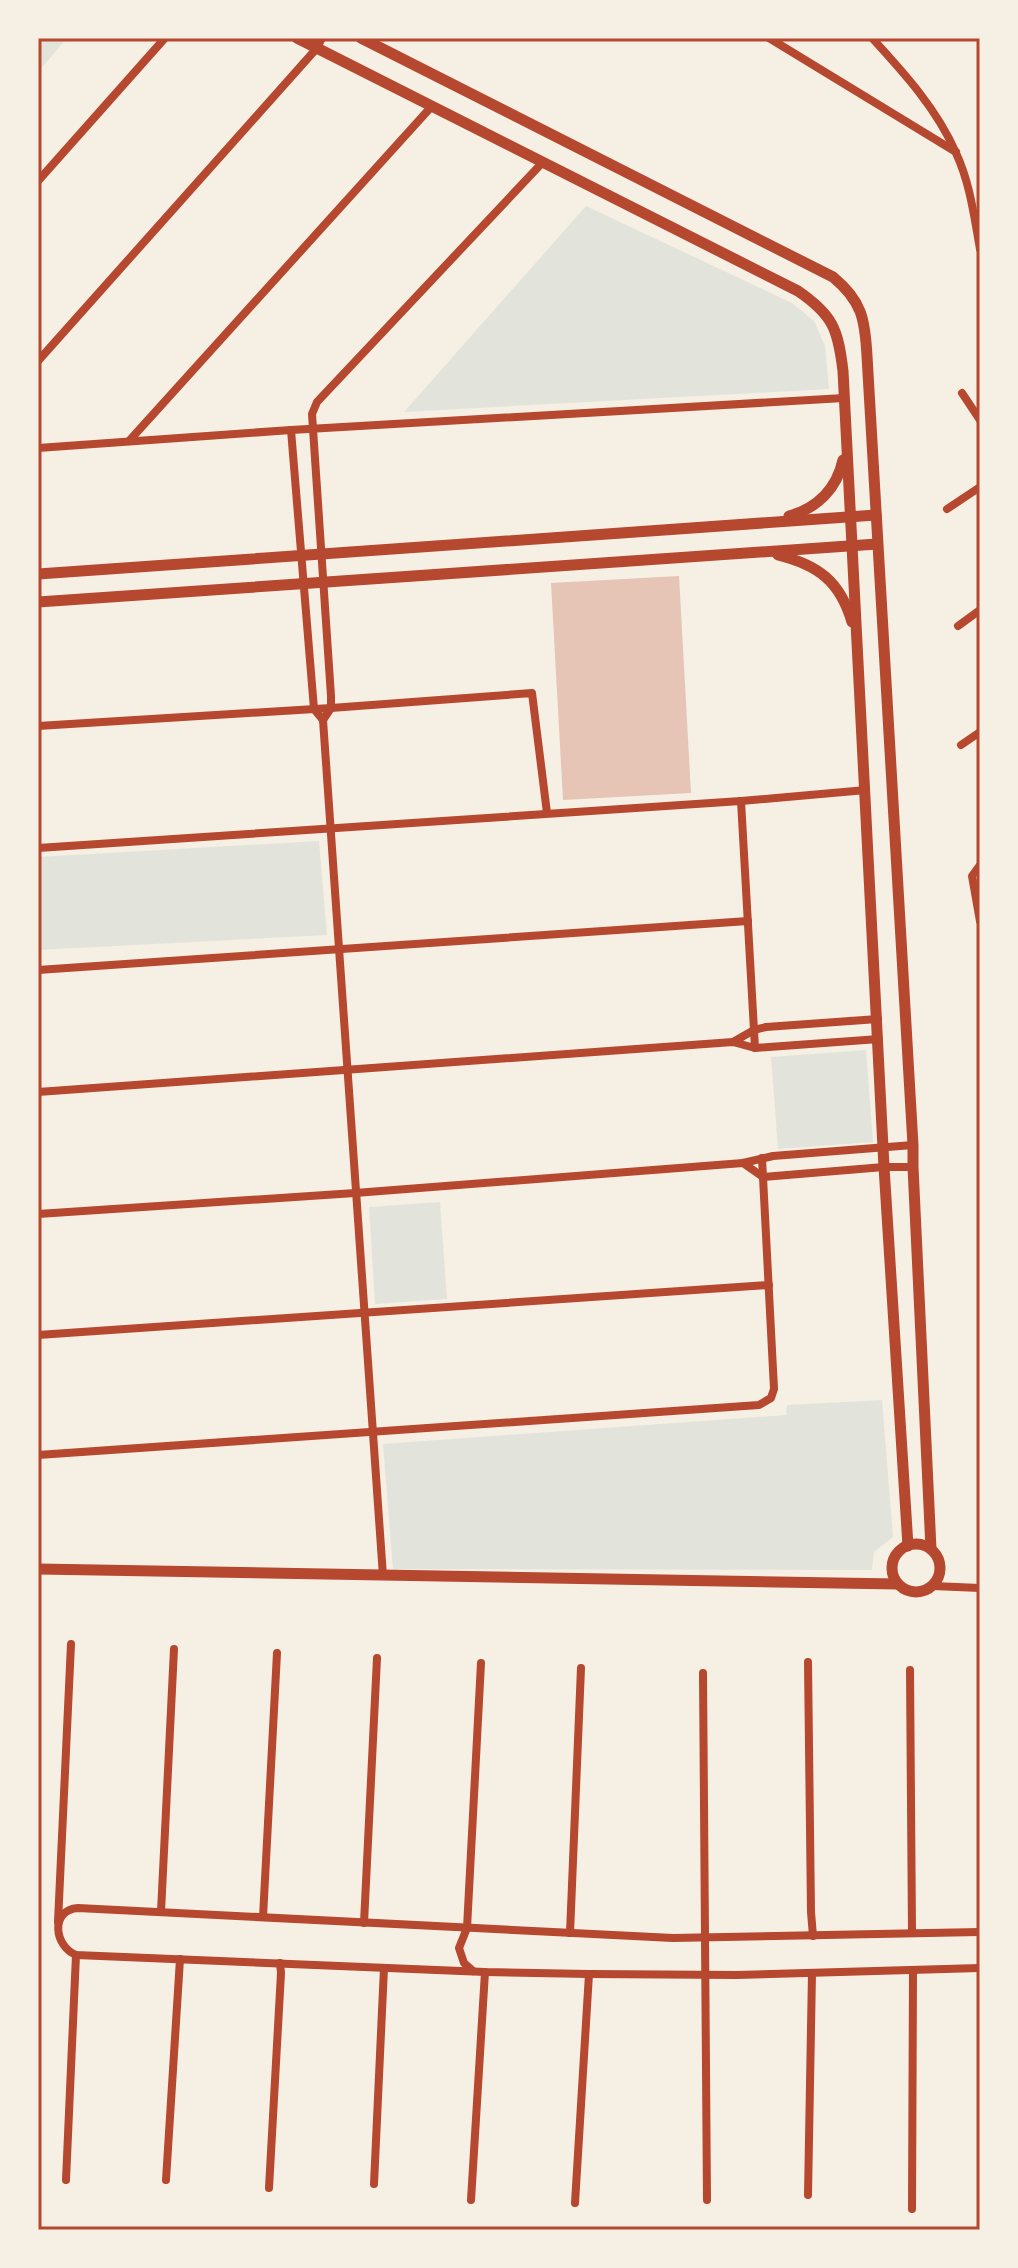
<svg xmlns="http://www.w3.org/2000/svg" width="1018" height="2268" font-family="'Fira Sans',sans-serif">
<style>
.green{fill:#e2e4dc}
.building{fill:#e6c5b7}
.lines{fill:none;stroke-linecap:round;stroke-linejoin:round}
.minor{stroke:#b5482f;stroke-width:8}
.tertiary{stroke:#b5482f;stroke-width:11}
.neatline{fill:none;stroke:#b5482f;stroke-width:3}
</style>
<rect width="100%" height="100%" fill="#f6efe4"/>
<g class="green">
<polygon points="38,38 67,38 38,72"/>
<polygon points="586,206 792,303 814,321 825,346 829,389 404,412"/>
<polygon points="319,841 327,935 38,950 38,857"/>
<polygon points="866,1050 873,1142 778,1149 771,1057"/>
<polygon points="440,1202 447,1299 375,1304 369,1207"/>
<polygon points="882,1400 893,1537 874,1552 872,1570 393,1569 383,1444 786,1415 787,1405"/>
</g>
<polygon class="building" points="679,576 691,793 563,800 551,583"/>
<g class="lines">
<g class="minor">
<polyline points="769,38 956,152"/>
<path d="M872,38c32,35 65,71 84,115 14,30 18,63 24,96"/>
<polyline points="38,181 165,38"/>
<polyline points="38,361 317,48 322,38"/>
<polyline points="962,393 980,420"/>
<polyline points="291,430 313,697 314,709 323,720 383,1576"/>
<polyline points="129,441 432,106"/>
<polyline points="38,448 291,430 844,398"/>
<polyline points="947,509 980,487"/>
<polyline points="958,626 980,610"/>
<polyline points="323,720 331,708 331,696 312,414 317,402 543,162"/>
<polyline points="38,726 331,708 532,693 547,813"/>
<polyline points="961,745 980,732"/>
<polyline points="741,801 755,1048"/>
<polyline points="38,848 741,801 866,790"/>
<polyline points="980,865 972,876 980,921"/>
<polyline points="38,970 748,921"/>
<polyline points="733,1042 754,1030 766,1027 878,1019"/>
<polyline points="38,1092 733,1042 755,1048 879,1039"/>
<polyline points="743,1163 763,1177 884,1167 913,1167"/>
<polyline points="38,1214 355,1193 743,1163 773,1156 913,1145"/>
<polyline points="38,1335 769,1285"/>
<polyline points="38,1455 759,1405 771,1398 774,1389 762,1158"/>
<polyline points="933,1586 980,1588"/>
<polyline points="808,1662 811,1912 813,1936"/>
<polyline points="910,1670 912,1933"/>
<polyline points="703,1673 707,2200"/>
<polyline points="161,1912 174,1649"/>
<polyline points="263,1917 277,1653"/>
<polyline points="58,1922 71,1644"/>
<polyline points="364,1923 377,1658"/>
<path d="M980,1932l-307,6 -595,-30c-28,2 -24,38 -2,47l409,17 104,2 147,1 244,-7"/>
<polyline points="570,1933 581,1668"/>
<polyline points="473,1971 464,1963 459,1948 467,1928 481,1663"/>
<polyline points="66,2180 76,1955"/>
<polyline points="166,2180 180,1959"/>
<polyline points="374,2184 384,1968"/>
<polyline points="269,2188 281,1973 280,1963"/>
<polyline points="808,2195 812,1973"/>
<polyline points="471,2200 485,1972"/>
<polyline points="575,2203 589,1974"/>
<polyline points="912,2209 913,1971"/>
</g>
<g class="tertiary">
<path d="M297,38l501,253c35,24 40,38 45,80l41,796 24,379"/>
<path d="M361,38l472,239c29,24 32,42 34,79l46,789v22l18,382"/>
<path d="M789,516c29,-8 48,-28 54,-56"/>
<path d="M778,555c40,10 62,26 74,67"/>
<polyline points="38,574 876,515"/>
<polyline points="38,602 877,544"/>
<circle cx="916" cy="1568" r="24"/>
<polyline points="38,1569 897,1584"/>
</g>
</g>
<rect width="1018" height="2268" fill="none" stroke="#f6efe4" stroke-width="80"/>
<rect x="40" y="40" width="938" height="2188" class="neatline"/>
</svg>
